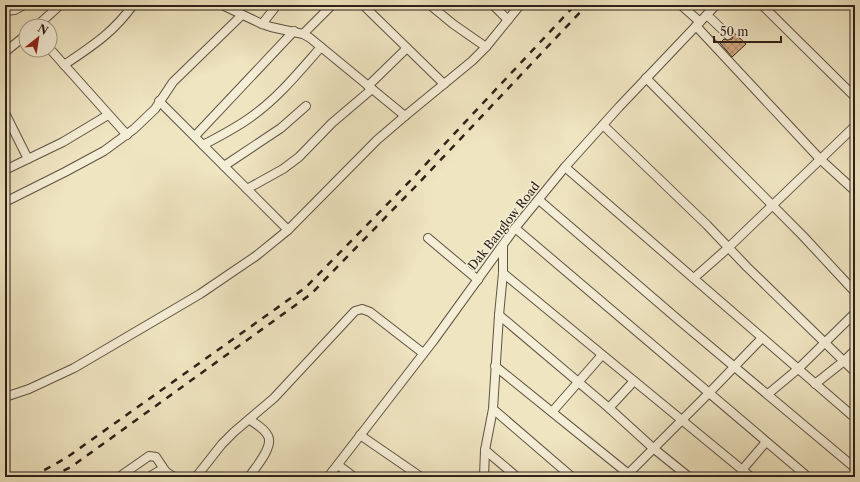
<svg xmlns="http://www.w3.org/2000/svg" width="860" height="482" font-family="'Libre Caslon Text',serif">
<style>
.building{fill:url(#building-cross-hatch);stroke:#2e2018}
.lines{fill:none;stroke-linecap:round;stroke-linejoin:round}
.street-casing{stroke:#5e5142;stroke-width:10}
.street{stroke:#f5eed7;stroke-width:8}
.rail{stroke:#2e2018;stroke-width:2.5;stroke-dasharray:7 7;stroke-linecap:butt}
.labels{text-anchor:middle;stroke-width:3;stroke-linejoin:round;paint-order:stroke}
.street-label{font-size:12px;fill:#2e2018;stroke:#f5eed7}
</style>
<defs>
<pattern id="building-cross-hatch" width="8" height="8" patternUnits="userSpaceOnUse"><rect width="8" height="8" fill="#d5a980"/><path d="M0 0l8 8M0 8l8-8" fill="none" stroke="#ad8968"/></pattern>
</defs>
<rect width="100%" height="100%" fill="#efe5c1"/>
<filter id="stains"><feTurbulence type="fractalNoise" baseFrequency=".005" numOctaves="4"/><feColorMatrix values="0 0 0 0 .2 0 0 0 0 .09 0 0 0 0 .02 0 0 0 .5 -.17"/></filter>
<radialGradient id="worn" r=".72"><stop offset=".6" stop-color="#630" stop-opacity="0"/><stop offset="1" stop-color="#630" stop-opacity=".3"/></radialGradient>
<polygon class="building" points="732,31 746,44 732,57 720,43 724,39 727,40 732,39 733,36"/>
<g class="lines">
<g class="street-casing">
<g id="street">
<polyline points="222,5 262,24 271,27 303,34 310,38 405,116"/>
<polyline points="363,5 444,84"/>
<polyline points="430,5 453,24 486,47"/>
<polyline points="493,5 508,20"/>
<polyline points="681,5 700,22"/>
<polyline points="762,5 855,97"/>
<polyline points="5,11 15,10 24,5"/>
<polyline points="707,15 728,35"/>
<polyline points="262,24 277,5"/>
<polyline points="37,26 60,5"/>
<polyline points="696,26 820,159 855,191"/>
<polyline points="303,34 332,5"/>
<polyline points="50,49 127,135"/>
<polyline points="5,52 26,35"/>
<path d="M64,65c28,-19 49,-32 69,-60"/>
<polyline points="646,78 803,236 855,292"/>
<polyline points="368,86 407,48"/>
<polyline points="159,101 288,230"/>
<polyline points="5,113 28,159"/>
<polyline points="603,125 707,225 747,267 855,372"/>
<polyline points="195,136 294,31"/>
<path d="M203,145c17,-9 33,-17 48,-28 27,-19 48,-45 70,-70"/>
<polyline points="224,166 281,128 306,106"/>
<polyline points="565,167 855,418"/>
<polyline points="5,170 63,142 108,115"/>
<polyline points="247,189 283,169 299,157 332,123 372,89"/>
<polyline points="539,200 681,322 855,468"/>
<polyline points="5,202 65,172 104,151 134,129 155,109 173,82 242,15"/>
<polyline points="515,228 808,477"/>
<polyline points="428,238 478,280"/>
<polyline points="503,273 751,477"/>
<polyline points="694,278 728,248 855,126"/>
<polyline points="499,315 609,408 653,448 689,477"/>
<polyline points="495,366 631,476"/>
<polyline points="815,384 844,361 855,350"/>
<polyline points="768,394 798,369 855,313"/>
<polyline points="5,397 29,389 74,368 200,294 256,256 288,230 377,140 405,116 472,61 486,47 520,5"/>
<polyline points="609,408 634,381"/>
<polyline points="493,409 572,477"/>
<polyline points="552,412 602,355"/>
<polyline points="360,435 421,477"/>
<polyline points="485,450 517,477"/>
<polyline points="338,465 354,477"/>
<polyline points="742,470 766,442"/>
<polyline points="119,477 149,456 156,457 166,472"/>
<polyline points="149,477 159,471 166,472 174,477"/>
<polyline points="196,477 222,444 234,432 274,398 355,311 362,309 370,312 423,353"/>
<path d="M249,477c6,-9 25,-30 19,-41 -3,-7 -12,-12 -18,-16"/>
<polyline points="328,477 434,340 515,228 565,167 619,107 716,5"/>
<polyline points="484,477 485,450 493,409 499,315 503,273 503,245"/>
<polyline points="625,477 709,393 762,338"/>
</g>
</g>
<use href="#street" class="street"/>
<g class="rail">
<polyline points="32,477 66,458 305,288 409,182 575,5"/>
<polyline points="51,477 71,467 311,294 415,187 587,5"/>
</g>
</g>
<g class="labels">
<g class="street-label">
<text transform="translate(504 226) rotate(-52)" y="4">Dak Banglow Road</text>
</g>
</g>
<rect width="860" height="482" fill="none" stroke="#efe5c1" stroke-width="20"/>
<rect x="6" y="6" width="848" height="470" fill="none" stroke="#2e2018" stroke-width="2"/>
<rect x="10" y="10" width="840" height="462" fill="none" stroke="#2e2018"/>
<g transform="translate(38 38) rotate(30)"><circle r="19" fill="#f5eed7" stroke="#a59c8b"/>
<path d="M0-3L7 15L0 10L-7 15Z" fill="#8f2418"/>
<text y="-6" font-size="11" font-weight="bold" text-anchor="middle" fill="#2e2018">N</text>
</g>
<path d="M714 36v6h67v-6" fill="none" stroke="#2e2018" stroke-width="2"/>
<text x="720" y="36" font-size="12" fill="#2e2018" stroke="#f5eed7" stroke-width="3" paint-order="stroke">50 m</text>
<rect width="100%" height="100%" filter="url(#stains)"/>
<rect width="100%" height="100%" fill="url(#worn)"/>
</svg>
